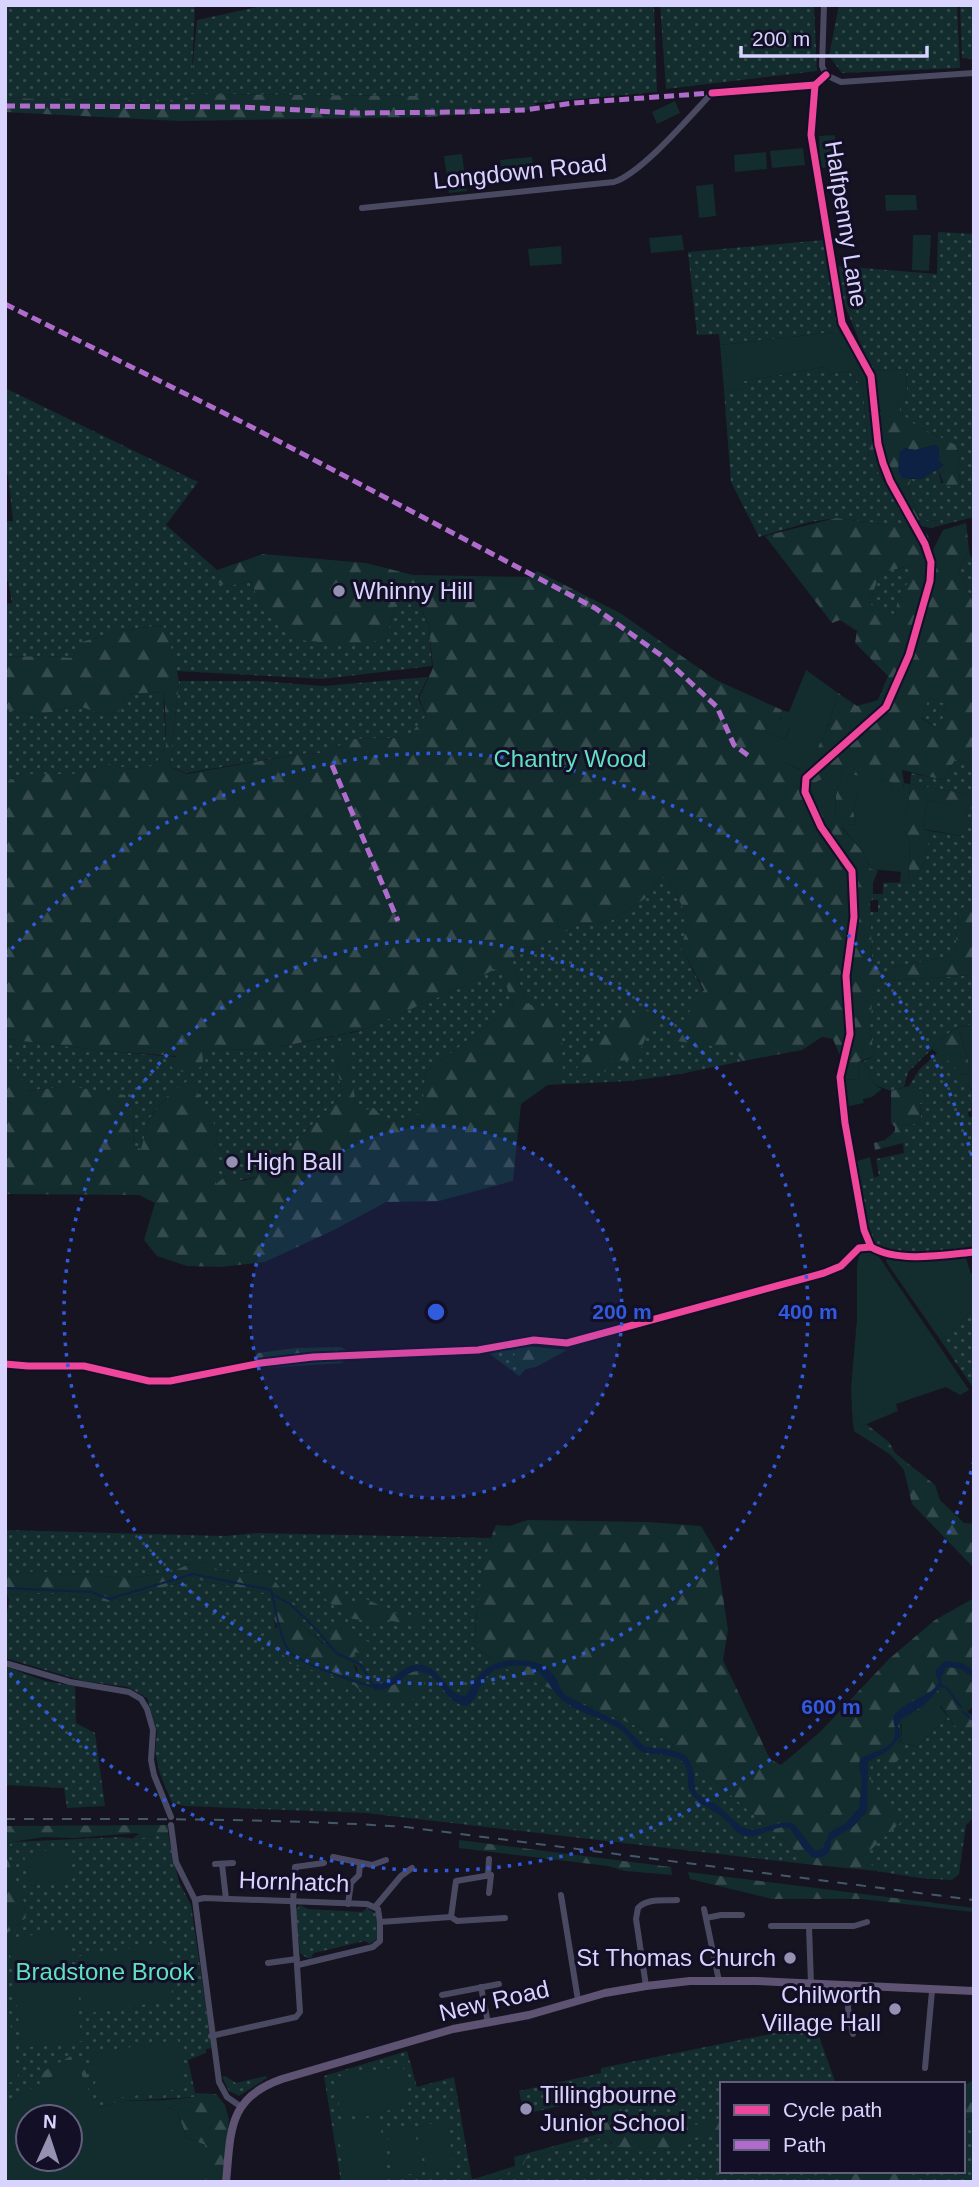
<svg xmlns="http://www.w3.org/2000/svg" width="979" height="2187" font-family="Arial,sans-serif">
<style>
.grass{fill:url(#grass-dots)}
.forest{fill:url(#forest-firs);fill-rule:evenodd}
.garden{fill:#132c2d;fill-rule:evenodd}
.water{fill:#0d2144}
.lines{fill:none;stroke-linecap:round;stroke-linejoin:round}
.stream{stroke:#0d2144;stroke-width:2}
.minor{stroke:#4a4962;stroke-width:6}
.major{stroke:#5e5373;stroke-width:8}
.rail{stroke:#43596b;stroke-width:2;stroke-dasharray:10 9;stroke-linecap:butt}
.quiet{stroke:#b06ccc;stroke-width:5;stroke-dasharray:10 5;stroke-linecap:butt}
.cycleway-casing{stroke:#130f26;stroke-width:11}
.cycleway{stroke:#ed469a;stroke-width:7}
.ring{fill:none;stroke:#305bdc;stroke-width:3.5;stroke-dasharray:3.5 7}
.poi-dot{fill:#9591b1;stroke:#130f26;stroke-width:2.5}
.labels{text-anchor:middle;stroke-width:6;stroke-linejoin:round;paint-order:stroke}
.street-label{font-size:24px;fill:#d9d4ff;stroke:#130f26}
.poi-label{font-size:24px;fill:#d9d4ff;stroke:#130f26;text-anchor:start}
.park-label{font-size:24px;fill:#5fe0c0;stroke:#130f26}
.centre{fill:#305bdc;stroke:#130f26;stroke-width:3.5}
.ring-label{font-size:21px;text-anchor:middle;font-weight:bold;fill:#305bdc;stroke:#130f26;stroke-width:6;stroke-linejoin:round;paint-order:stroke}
</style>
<defs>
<pattern id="grass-dots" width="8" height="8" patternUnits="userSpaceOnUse" patternTransform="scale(1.75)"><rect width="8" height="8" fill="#132c2d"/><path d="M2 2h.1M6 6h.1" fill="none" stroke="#354a4c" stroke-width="1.8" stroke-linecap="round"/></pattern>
<pattern id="forest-firs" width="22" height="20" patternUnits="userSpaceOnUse" patternTransform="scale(1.75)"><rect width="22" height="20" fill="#132c2d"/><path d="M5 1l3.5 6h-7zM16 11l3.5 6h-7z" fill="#354a4c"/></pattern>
</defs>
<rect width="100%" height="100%" fill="#161421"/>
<g class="grass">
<polygon points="5,5 195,5 192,73 197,20 267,5 654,5 657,92 534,103 433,108 422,96 190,94 180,102 5,98"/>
<polygon points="660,5 814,5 817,71 666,89"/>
<polygon points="839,5 957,5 960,68 842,73 829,56"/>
<polygon points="960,5 974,5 974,59 962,58"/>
<path d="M938,232l36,2v283l-32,8 -3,-5 -12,1 -7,-2 -12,-29 3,-11h10l17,-10 3,14h20c-4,-13 0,-26 -5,-38l-41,-20 -15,-13 -2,-11 9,-3 -1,-29 -34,2 -30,-72 -5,-33 100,8z"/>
<polygon points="824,240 839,320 843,331 720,345 719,334 697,335 688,252"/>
<polygon points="825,367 831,374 849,371 863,388 869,458 914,528 836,518 810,522 759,537 731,482 724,391 744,389 744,381"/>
<polygon points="5,388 198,482 166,525 217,570 216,582 228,586 251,581 262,609 386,639 400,587 411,585 429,627 432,666 323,679 177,671 174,656 162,625 120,631 79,643 73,658 45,656 5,657 5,604 12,603 8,581 5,581 5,521 13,521 8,475 5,474"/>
<polygon points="969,550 970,556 974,559 974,605 959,571"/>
<polygon points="910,566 908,583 899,594 895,615 869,604 880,573"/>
<polygon points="428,677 418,698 426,716 410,734 397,738 349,739 329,753 298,754 187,773 170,767 179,681 260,681 323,686"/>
<polygon points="163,692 166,746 155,766 130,769 110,764 74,774 22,774 5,783 5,709 38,716 76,705 101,714 119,712 126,694"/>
<polygon points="929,698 946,704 941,727 938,729 921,717"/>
<polygon points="955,760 974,763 974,795 910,784 911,773 943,780"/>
<polygon points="967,807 974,809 974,904 968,904 958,912 955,955 895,967 892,973 884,974 872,960 870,912 878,912 878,900 873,900 873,894 883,894 883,883 913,882 926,859 930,831 961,836"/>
<polygon points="660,877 669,880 689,920 681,947 733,1049 743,1061 680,1074 629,1081 547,1085 563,1074 527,1004 511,959 581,924 609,922 649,896"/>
<path d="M500,965l13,41 -88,67 -2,40 -36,10 -32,-11 -1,-24 -6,-5 1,-50c-19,21 -10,38 -7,62l-62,62 -13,-5 -9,25 -43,7v-35l3,-18 -49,-37 -20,25 -8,31 -8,-4 1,-28 -66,-32 -41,5 -12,-27 -10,1v-26l101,12 71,6 25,-7 68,-1 91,-18 105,-46z"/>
<polygon points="974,975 974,1024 958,1027 935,1042 932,1049 908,1072 904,1087 891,1091 875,1085 864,1061 874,1056 870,1025 874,982"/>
<polygon points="937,1053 949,1058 973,1092 971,1111 968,1112 969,1117 974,1116 974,1246 938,1252 919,1253 892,1251 876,1245 864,1219 857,1182 879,1176 876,1159 904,1153 901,1126 921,1123 920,1102 926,1102 923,1090 909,1086 919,1070"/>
<polygon points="974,1308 974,1389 941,1341"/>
<polygon points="517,1348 514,1357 516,1363 526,1369 519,1376 490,1354 496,1351"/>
<polygon points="5,1530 225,1536 257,1533 491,1538 476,1617 474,1647 512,1672 666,1739 800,1855 805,1864 366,1813 184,1806 172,1803 160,1774 155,1752 157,1732 147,1698 128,1687 83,1681 5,1658 5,1624 9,1600 7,1593 15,1595 27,1593 52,1593 110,1602 194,1579 270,1594 279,1651 298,1668 323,1670 334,1677 335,1683 345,1692 351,1676 358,1677 357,1668 352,1662 359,1638 352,1631 334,1633 324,1644 301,1624 296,1605 268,1574 220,1571 205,1562 188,1564 169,1573 125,1578 85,1574 64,1575 37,1571 12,1575 5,1572"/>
<polygon points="7,1667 45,1681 75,1686 76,1723 95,1733 105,1806 67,1808 64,1788 5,1785"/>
<polygon points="948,1717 954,1725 974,1737 974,1817 966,1825 959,1874 952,1880 919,1878 877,1871 863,1856 900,1823 871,1789 870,1764 900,1742 917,1747"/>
<polygon points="139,1834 140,1838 168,1834 179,1882 191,1905 212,2048 206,2049 206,2053 188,2060 196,2097 122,2101 97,2108 18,2096 5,2106 5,1935 26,1918 23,1899 10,1869 5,1850 12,1842 121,1837 132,1839"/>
<polygon points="300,1905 308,1909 362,1912 367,1908 377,1914 378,1938 370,1944 365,1941 314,1953 311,1958 307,1958 300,1953 296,1910"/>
<polygon points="815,2025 836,2084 722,2084 722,2171 842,2171 846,2182 485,2182 521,2170 525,2159 605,2137 612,2144 619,2123 606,2092 606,2096 524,2114 519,2091 601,2073 601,2068"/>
<polygon points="407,2051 417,2087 454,2077 472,2180 465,2182 341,2182 324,2076"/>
<polygon points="225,2076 236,2083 266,2076 267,2078 239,2096 229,2091 222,2077"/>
<polygon points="974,2118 974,2182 911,2182 909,2171 963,2171 963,2121"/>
</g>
<g class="forest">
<polygon points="190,94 422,96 433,108 534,103 540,109 428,117 179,121 5,112 5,98 180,102"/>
<path d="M860,362c13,25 9,51 14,77 4,19 10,36 19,53l-1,1 -23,-35 -6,-70 -2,-12 -9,-10z"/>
<path d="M898,401l2,11 15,13 41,20c5,13 1,26 5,39l-16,3 -7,-18 5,-4 -4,-4 -3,-16 -21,5 -11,-2 -2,29 9,2 -3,11 12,29 7,2 12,-1 3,5 -11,3 -10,-2c-20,-23 -54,-86 -41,-117z"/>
<path d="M836,518l78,10 3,5h10l6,17 10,-20 23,-7 3,27 -10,21 15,34v158l-19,-3 -12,20 -41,-10 2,13 -1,6h-9l-5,-8 -10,-1 -21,13 -5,17 3,14 -15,3 22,25 8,17 7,1 -5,13v17l-3,1 2,59 12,14 8,-1 3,-6 60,-12 3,-43 10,-8h6v71l-100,7 -4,43 4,31 -16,6 2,17 -18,1 4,-23 -6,-1 -7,-17 -11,-2 -20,13 -59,11 -10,-12 -63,-9 34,-50 -23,-43 8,-27 -20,-40 -9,-3 -11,19 -40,26 -28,2 -70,35 16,45 34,8 2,62 -42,30 -8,77 -74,20 -53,1 -50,27 -71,33 -44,5 -34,-1 -30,-10 -13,-16 11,-37 -16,-8 -134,-1v-129l10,-1 13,27 40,-5 57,9 9,23 -1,27 8,4 8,-29 20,-26 21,-15 28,52 -3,18 1,35 14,-11 12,8 16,-4 1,-20 8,-5 13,5 62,-62c-3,-26 -12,-37 6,-62l-78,16 -68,1 1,12 -7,11 -21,-2 -4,-5 5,-10 -70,-5 -101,-12v-256l17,-9h51l37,-10 20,5 24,-3 12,-20 -1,-39 -2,-15 -37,2 -7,18 -18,2 -25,-9 -38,11 -33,-7v-52l40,-1 28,2 5,-15 42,-12 43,-6 12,33 4,24 -9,85 17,7 111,-20 31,-1 20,-14 47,-1 14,-4 16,-18 -7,-18 14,-30 -4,-42 -18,-41 -11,2 -14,52 -28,6 -59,-5 -37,-31 -11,-28 -23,5 -13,-4 2,-12 46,-16 103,9 47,12 118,2 6,-6 83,42 96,67 66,30 -2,11 10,5 -5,13 -33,-10 -3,8 29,21 22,12c22,-21 30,-49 38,-77l19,13 21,-6 10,-24 -33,-33 2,-12 -17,-11 -8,3 -67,-87zM909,566l-1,17 -9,11 -4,21 -26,-11 11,-31zM929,698l17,6 -5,23 -3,2 -17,-11zM843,770l-7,25 -1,24 -23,-35zM500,966l13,40 -88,67 -3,40 -35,10 -13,-15 -19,4 -1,-24 -6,-5 2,-51 11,-1 105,-46z"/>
<polygon points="910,784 974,795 974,809 927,800 923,829 930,831 926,859 913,882 908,882 910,843 903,827 903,814 908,807"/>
<path d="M648,1011l10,5 -1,12 -10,8 -12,23 -25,3 -5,10 -27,2 -2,-5c23,-29 32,-54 72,-58z"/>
<path d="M958,1027l12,40 -3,8 -8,-1c-11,-17 -13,-13 -27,-25l3,-7z"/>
<polygon points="909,1086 923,1090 926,1102 920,1103 921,1123 901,1126 903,1143 875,1150 874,1143 885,1140 895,1131 895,1127 891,1123 891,1091"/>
<polygon points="525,1346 567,1350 536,1367 526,1369 516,1363 514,1357 517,1348"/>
<polygon points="340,1347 351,1352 342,1363 265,1368 251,1363 258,1353 296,1348"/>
<polygon points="852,1413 860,1427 866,1424 889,1442 895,1453 935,1485 940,1500 964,1523 974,1524 974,1576 972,1566 912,1504 904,1470 891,1455 854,1431"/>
<path d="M528,1520l120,2 53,4 15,25 12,79 -5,30 47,99 11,6 39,-33 69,-73 46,-39 39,-22v108l-7,6 7,4v21l-20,-12 -13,-19c-18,2 -29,5 -41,19l2,12 -4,7 6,11 -10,9 -15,-6 -9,6 2,25 15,17 10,-3 3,20 -36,33 13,15 -72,-7 -5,-9 -134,-116 -154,-67 -38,-25c3,-38 7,-87 22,-122l13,1z"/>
<path d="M205,1562l15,9 48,3 28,31 5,19 22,20 18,-21 9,2 9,13 10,4 1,7 -4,7 -10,-4c-7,8 0,15 2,25l-7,-1 -6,16 -3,2 -6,-3 -2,-14c-12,-7 -21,-6 -33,-9 -14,-4 -24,-21 -30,-33l6,-8 -6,-18 -1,-15 -76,-15 -84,23 -58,-9h-25l-12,2 -10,-2v-21l7,3 25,-4 27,4 21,-1 40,4 44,-5 20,-9z"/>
<polygon points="331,1587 338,1593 344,1603 366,1599 398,1614 422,1617 426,1620 409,1624 386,1620 374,1622 348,1618 322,1596 325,1589"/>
<path d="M415,1671h5l5,15 -2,10c-5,2 -12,5 -17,6 -16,3 -40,-6 -51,-16v-4c43,18 28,0 60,-11z"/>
<polygon points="168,1825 168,1834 140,1838 139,1834 135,1833 75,1838 44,1837 12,1842 5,1850 5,1826"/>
<polygon points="459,1840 671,1867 672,1875 625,1871 608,1866 459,1848"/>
<polygon points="5,1853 23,1899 26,1918 5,1935"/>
<polygon points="688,1872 974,1908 973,1912 862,1899 772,1899 690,1879"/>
<path d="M71,2056c12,10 19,17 17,32l-12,-25 -36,21 -1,-10z"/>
<polygon points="974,2080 974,2118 963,2120 963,2086"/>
<polygon points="195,2093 216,2094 225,2105 229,2119 222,2182 205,2182 205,2145 187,2138 177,2111 165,2106 165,2100 196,2097"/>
<path d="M607,2097l14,12v11h13l11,-3 31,12 46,-10v13l-28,6 -12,12c-11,-3 -17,0 -29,2 -14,1 -39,-5 -49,-15l-78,22 -5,11 -36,12h-20l50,-16 -1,-9 84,-23 -9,-33z"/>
<polygon points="841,2171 909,2171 911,2182 845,2182"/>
</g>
<g class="garden">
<polygon points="675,101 680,113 657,124 652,112"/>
<polygon points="835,135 837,167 820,168 819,136"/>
<polygon points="803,148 805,165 772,168 770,151"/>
<polygon points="766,152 767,169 735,172 734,155"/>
<polygon points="462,154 467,191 449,193 444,156"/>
<polygon points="532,157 534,176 502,179 500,160"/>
<polygon points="713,184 716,216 699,218 696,186"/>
<polygon points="885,195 916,195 917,210 886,211"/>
<polygon points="682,235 684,250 651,253 649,238"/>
<polygon points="913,235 931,235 929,271 912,270"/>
<polygon points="561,246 562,264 530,266 528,249"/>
<polygon points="843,331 860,362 853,366 861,376 863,388 849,371 831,374 825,367 744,381 744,389 724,391 720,345"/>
<path d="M906,369l1,29c-10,3 -20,11 -27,12l-2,5 -6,-44z"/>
<path d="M806,670l32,23c-8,28 -16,56 -37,77l-49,-24 -4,-9 3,-9 34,11 5,-12 -10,-6 2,-11 7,2z"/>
<polygon points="828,766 839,767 843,771 836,795 835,819 827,820 809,789 812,784 827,777 824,770"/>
<polygon points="849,774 889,781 894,789 903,789 904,783 910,784 908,807 903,814 903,827 910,843 908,882 900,883 901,872 871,869 863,852 841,826 856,824 853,810 858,793 846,791"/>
<polygon points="927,800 967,807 962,836 923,829"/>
<polygon points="974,1024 974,1110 971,1111 973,1091 959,1074 966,1075 970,1067 958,1027"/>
<polygon points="864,1061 875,1085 882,1089 872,1097 863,1099 864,1103 845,1107 842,1080 860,1079 858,1062"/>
<polygon points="870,1157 874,1178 857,1182 854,1162"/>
<polygon points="866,1248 875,1251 969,1390 960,1395 946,1387 896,1404 898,1411 860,1427 852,1413 851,1387 857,1320 857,1267 860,1250"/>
<polygon points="889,1257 966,1258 971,1274 974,1274 974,1308 941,1341 887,1263 886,1258"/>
<polygon points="933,1697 948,1717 917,1747 900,1742 902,1737 901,1720 922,1708"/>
<polygon points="68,1847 73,1879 29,1886 24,1854"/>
<polygon points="68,1931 82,2041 22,2048 8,1938"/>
<polygon points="165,1943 173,2000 83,2014 74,1957"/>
<polygon points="5,1988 19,2081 5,2083"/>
<polygon points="178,2040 185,2088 98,2101 91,2053"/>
<path d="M76,2063l21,45 25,-7 43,-1v6l12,5 10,27 18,7v37h-200v-76l13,-10zM28,2117h42v42h-42z"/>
<polygon points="403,2066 409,2107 341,2118 335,2077"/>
<polygon points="379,2116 388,2182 345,2182 337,2123"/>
<polygon points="447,2121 454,2168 427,2173 418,2126"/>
<polygon points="414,2125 422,2172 394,2177 386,2130"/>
</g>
<g class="water">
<polygon points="936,445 939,448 939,461 944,465 921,479 902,478 898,469 900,452 904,448 915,450"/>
<path d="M509,1660c13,0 33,0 42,12 7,7 8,17 15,24l55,27 24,24c18,3 44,-1 48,24 2,7 0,14 3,21 4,7 11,7 18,11 10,7 18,18 29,24 16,9 32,-9 51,-3l21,27 8,-3 7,-16 15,-8 14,-16 3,-26 -3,-16 1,-7c11,-8 38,-9 35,-29 0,-4 -2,-8 -2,-12 10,-19 36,-18 46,-36l-4,-11 10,-10 17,2 12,8v7l-13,-9 -14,-2 -6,9 1,9 -2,3 -17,18 -22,13 -3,7 3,10 -12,14 -21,12 -1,49 -13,15 -23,14 -2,12 -6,5 -8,1c-11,-5 -18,-20 -25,-30 -18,-5 -31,15 -50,6 -6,-3 -10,-11 -15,-15 -10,-9 -26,-14 -34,-26 -6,-8 0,-21 -7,-30 -11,-11 -28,-7 -41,-11 -10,-4 -13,-16 -22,-22 -16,-12 -37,-15 -53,-26 -23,-15 -22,-44 -58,-38 -36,5 -27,32 -44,40 -21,-3 -25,-29 -43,-34 -18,-6 -24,20 -50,18l2,-6c20,1 25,-21 46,-19 20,2 25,31 45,31 12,-22 17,-30 43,-36z"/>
</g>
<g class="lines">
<g class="stream">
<polyline points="5,1588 91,1592 109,1599 193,1574 271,1590 272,1594 290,1604 316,1629 336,1653 360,1664 374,1686"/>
<path d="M272,1594c4,15 8,47 18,58 8,11 71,32 86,35"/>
<polyline points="942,1686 946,1687 961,1707"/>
<polyline points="963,1712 974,1721"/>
</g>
<g class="minor">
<polyline points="824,5 822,66 826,75"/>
<path d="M826,75l-11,10 -4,50 31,188 29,53 7,68 5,19 7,18 35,63 6,18 -1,19 -21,74 -23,52 -80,71 -1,14 16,35 31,44 2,46 -8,59 4,58 -10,43 5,46 19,107 7,17c27,16 73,8 103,5"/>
<polyline points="826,75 841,82 974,73"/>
<path d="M362,208l252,-26c28,-9 76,-66 98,-89l103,-8"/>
<polyline points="5,1663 70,1682 129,1692 141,1699 147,1709 153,1730 151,1760 154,1775 171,1817"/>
<polyline points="171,1825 176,1862 195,1900 219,2082 227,2097 240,2106"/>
<polyline points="333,1857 372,1865 386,1860"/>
<polyline points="215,1864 233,1863"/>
<polyline points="222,1864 226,1899"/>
<polyline points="488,1876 489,1859"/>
<polyline points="489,1893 491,1875 456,1881 451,1917 457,1921 505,1918"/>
<polyline points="561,1895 578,2000"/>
<polyline points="195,1900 204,1898 367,1904 378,1909 380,1922"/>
<polyline points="348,1904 351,1883 359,1875 360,1863"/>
<polyline points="375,1907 401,1876 412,1868"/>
<polyline points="704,1909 719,1981"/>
<polyline points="706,1918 721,1915 742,1915"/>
<polyline points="771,1926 854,1926 867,1922"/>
<polyline points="809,1927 811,1984"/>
<polyline points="268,1963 297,1959"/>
<polyline points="298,1965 373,1947 380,1941 380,1922 451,1917"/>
<path d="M646,1986l-10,-67 2,-11c9,-10 26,-7 39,-8"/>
<polyline points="481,1987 488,2023"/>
<polyline points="849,1987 848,2008 853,2034"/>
<polyline points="442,1995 499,1984"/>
<polyline points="211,2036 296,2017 300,2012 293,1903 295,1867 324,1863"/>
<polyline points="925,2068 932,1991"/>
</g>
<path class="major" d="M226,2182c5,-50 1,-84 56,-103l171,-50 76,-14 76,-22 41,-7 44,-5h66l218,10"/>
<path class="rail" d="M5,1819c134,0 268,-1 401,8l568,73"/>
<g class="quiet">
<polyline points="5,106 242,107 355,113 461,112 525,110 573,103 712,93"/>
<polyline points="5,304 244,423 595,608 662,656 717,707 734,745 749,756"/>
<polyline points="332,765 398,921"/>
</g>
<g class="cycleway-casing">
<g id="cycleway">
<path d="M826,75l-11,10 -4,50 31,188 29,53 7,68 5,19 7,18 35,63 6,18 -1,19 -21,74 -23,52 -80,71 -1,14 16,35 31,44 2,46 -8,59 4,58 -10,43 5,46 19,107 7,17c27,16 73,8 103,5"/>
<polyline points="712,93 815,85"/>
<polyline points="5,1364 28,1366 84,1366 149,1381 170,1381 261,1363 313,1357 478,1350 534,1340 567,1343 824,1273 841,1266 859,1248 871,1247"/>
</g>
</g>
<use href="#cycleway" class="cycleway"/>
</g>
<circle cx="436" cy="1312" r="186" fill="#305bdc" fill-opacity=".12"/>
<g class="ring">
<circle cx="436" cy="1312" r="186"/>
<circle cx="436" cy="1312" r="372"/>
<path d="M974 1461A558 558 0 0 1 5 1667M5 957A558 558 0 0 1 974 1163"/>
</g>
<g class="poi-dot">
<circle cx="339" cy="591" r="7"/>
<circle cx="232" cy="1162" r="7"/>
<circle cx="790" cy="1958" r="7"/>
<circle cx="895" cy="2009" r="7"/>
<circle cx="526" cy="2109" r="7"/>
</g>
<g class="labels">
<g class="street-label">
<text transform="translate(520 172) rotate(-6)" y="8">Longdown Road</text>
<text transform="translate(846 224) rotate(81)" y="8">Halfpenny Lane</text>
<text transform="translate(294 1882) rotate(2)" y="8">Hornhatch</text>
<text transform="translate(494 2001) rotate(-13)" y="8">New Road</text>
</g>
<g class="poi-label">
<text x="353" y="599">Whinny Hill</text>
<text x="246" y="1170">High Ball</text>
<text x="776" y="1966" text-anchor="end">St Thomas Church</text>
<text x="881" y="2003" text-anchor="end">Chilworth<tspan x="881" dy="28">Village Hall</tspan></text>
<text x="540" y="2103">Tillingbourne<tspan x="540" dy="28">Junior School</tspan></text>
</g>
<g class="park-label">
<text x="570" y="767">Chantry Wood</text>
<text x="105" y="1980">Bradstone Brook</text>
</g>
</g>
<circle cx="436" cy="1312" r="10" class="centre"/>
<g class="ring-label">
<text x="622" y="1319">200 m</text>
<text x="808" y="1319">400 m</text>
<text x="831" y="1714">600 m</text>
</g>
<rect width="979" height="2187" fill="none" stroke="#d9d4ff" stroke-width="14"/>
<rect x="720" y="2082" width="245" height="91" fill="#130f26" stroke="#625e7d" stroke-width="2"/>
<rect x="734" y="2105" width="35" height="10" fill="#ed469a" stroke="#625e7d" stroke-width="2"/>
<text x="783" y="2117" font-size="21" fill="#d9d4ff">Cycle path</text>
<rect x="734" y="2140" width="35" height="10" fill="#b06ccc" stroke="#625e7d" stroke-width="2"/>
<text x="783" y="2152" font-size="21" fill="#d9d4ff">Path</text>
<g transform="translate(49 2138) rotate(3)"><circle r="33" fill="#130f26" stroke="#625e7d" stroke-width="2"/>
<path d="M0-5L12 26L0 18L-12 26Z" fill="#9591b1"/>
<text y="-10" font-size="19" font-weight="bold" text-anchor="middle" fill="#d9d4ff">N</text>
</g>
<path d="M741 46v10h186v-10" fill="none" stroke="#d9d4ff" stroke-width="3.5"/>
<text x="752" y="46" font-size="21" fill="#d9d4ff" stroke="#130f26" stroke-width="5" paint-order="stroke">200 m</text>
</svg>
